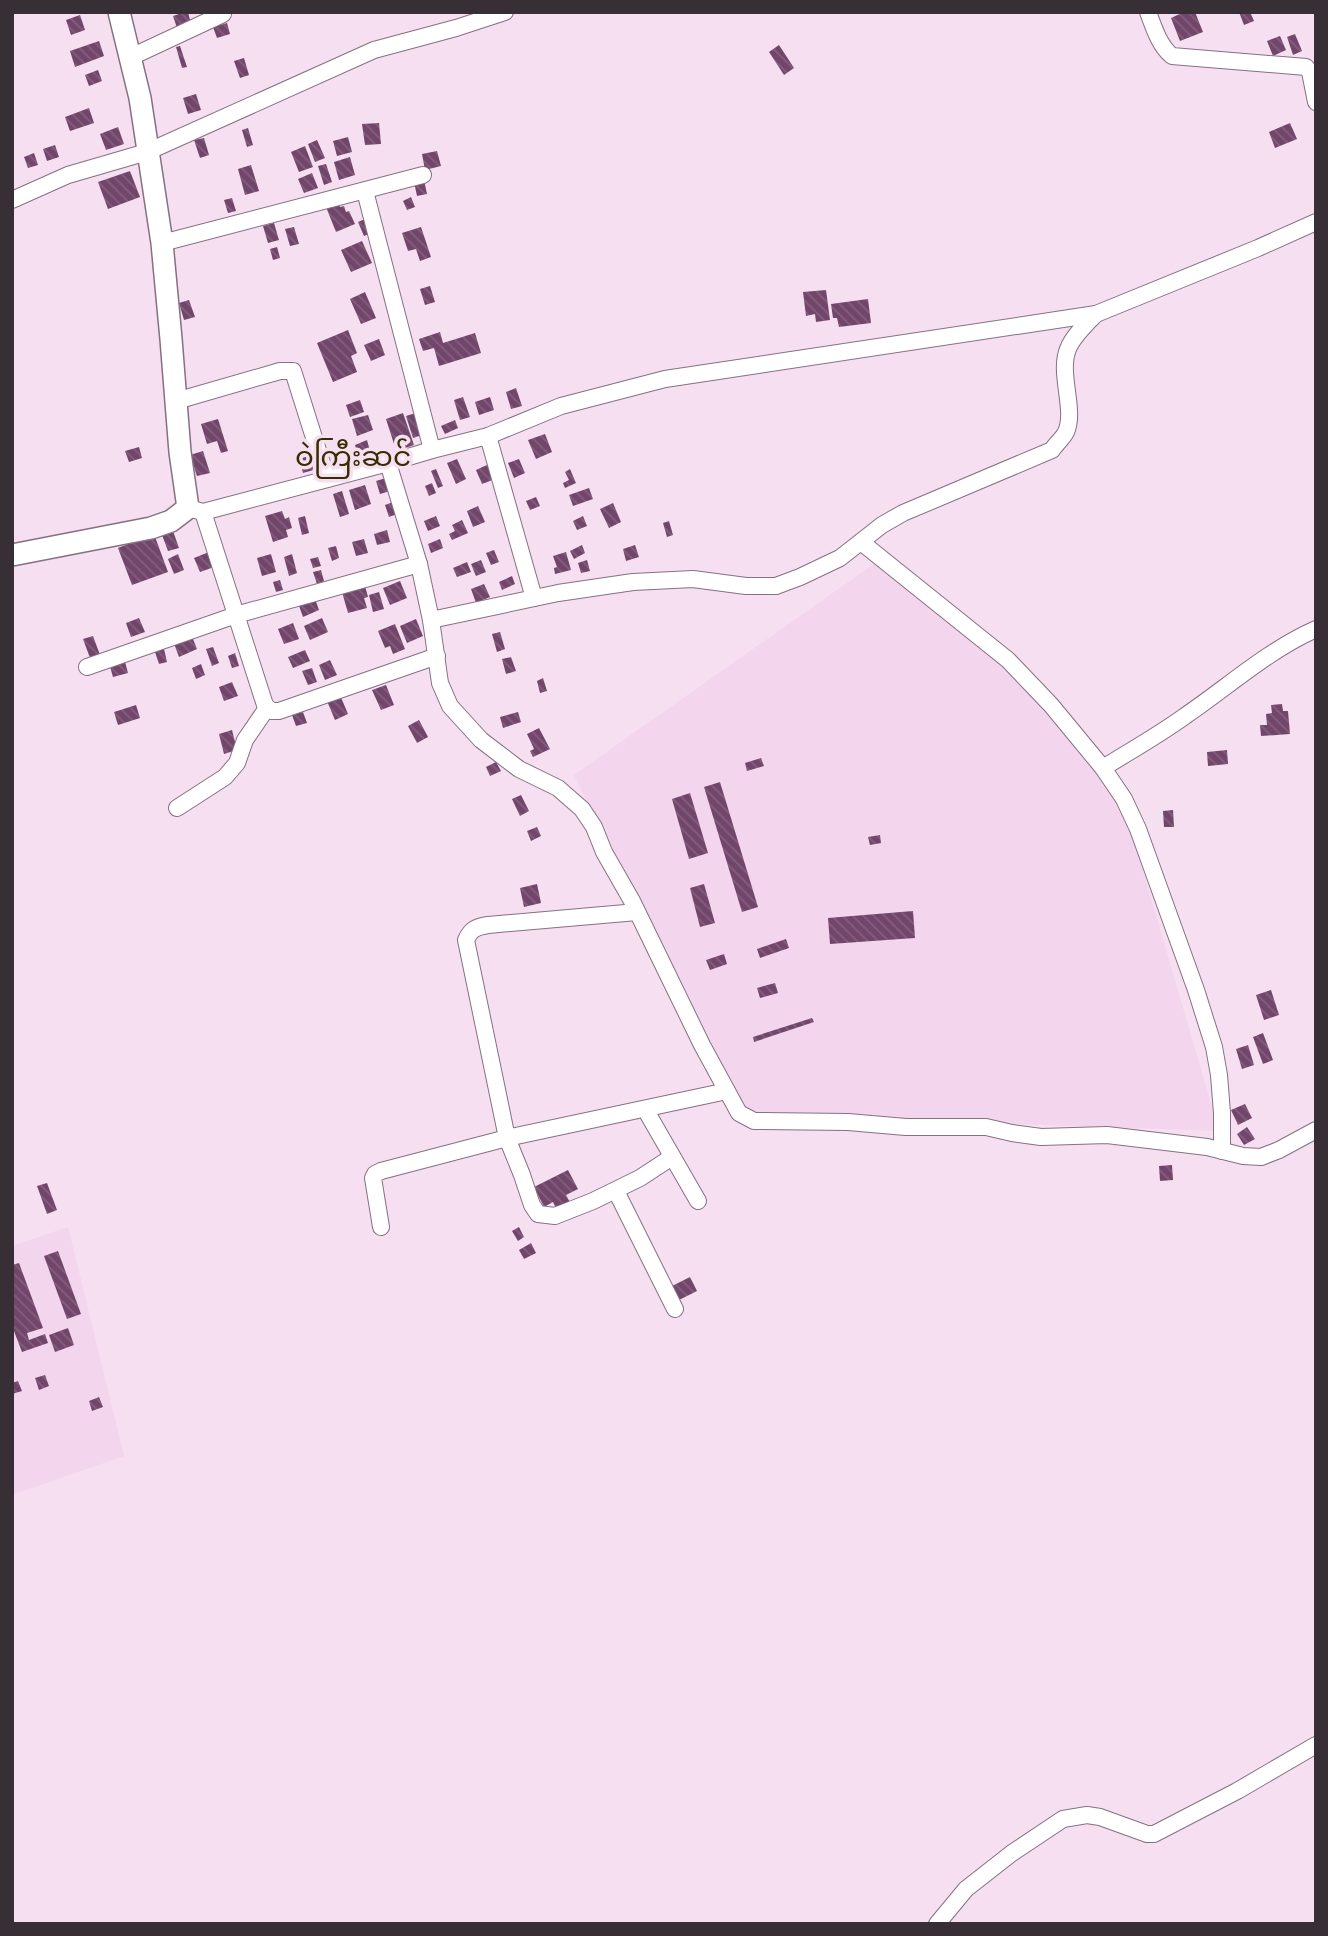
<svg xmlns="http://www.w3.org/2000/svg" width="1328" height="1936" font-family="Literata,'Noto Sans Myanmar',serif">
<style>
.built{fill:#f3d5ed}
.building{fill:url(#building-back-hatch)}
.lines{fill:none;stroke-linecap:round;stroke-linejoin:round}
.minor-casing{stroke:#857181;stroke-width:18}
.tertiary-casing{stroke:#857181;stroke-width:24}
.minor{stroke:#fff;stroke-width:16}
.tertiary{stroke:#fff;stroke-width:21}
.labels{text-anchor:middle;stroke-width:7;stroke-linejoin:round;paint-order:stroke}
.quarter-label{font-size:28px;fill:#382d02;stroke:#f5dff1}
</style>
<defs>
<pattern id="building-back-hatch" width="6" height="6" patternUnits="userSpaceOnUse" patternTransform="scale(1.75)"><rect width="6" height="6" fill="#72466b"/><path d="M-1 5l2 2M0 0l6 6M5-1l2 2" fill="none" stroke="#825f7d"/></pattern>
</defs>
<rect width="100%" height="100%" fill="#f5dff1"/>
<g class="built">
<polygon points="874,564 1026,682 1124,806 1219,1131 750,1115 636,903 574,775"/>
<polygon points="68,1227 124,1456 12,1495 12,1246"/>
</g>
<g class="building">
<polygon points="185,12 188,12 191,24 177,28 173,16"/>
<polygon points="1184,12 1195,12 1203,32 1180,41 1171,18"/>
<polygon points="1239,12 1250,12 1254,21 1244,25"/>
<polygon points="80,15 85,30 71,35 66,20"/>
<polygon points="227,23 230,34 217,38 213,27"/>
<polygon points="1295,34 1302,51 1293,55 1287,37"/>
<polygon points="1280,36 1286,50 1273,56 1267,41"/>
<polygon points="99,41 104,56 75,67 70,51"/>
<polygon points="779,45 794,68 784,75 769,52"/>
<polygon points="180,46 187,67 182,68 176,47"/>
<polygon points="244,58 249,75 240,78 234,61"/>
<polygon points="98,70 102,81 89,86 85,75"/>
<polygon points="196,94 201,110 188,114 183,98"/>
<polygon points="89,108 94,123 70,131 65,117"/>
<polygon points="379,123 381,144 365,145 362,124"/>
<polygon points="1290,123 1297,139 1275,148 1269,132"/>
<polygon points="118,127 124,144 106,150 100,134"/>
<polygon points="248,128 253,145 247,147 242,130"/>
<polygon points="348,137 352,152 337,156 333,141"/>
<polygon points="204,138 209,155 200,158 194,140"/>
<polygon points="317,140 325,158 315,162 308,144"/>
<polygon points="55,145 59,157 47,161 43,149"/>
<polygon points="305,146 313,167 299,172 291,152"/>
<polygon points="437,151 441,166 425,170 422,154"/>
<polygon points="34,153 38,165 28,168 24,157"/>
<polygon points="350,157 355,175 339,180 334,162"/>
<polygon points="326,164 332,182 324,185 318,166"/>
<polygon points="251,165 259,191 245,195 238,169"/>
<polygon points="130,171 140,197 108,209 98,182"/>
<polygon points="312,173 318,188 304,193 298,179"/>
<polygon points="424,180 427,194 417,196 414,182"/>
<polygon points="411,197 415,207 407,210 403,201"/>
<polygon points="232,198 236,211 228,213 224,200"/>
<polygon points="338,202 340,207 344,206 346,212 349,211 355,224 336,232 326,207"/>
<polygon points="365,219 371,233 364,236 358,222"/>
<polygon points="274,223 279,240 268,243 263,226"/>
<polygon points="294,227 299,244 290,246 285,229"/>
<polygon points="421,227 431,257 420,261 416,249 408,251 402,233"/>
<polygon points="362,241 372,263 351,272 341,250"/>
<polygon points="277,247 280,258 273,260 270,249"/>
<polygon points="430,286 435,302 425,305 420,289"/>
<polygon points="826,290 830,320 816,322 815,314 806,316 803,292"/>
<polygon points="365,292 376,318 361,324 350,299"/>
<polygon points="868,299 871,323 839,327 837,318 833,318 831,304"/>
<polygon points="189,300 195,317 184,320 179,303"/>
<polygon points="348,330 357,353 351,356 357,372 333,382 317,343"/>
<polygon points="440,332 443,343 475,333 481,353 439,366 434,348 423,351 419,339"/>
<polygon points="379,339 385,355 371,361 364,345"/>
<polygon points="516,388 522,406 511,409 506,392"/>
<polygon points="463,397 470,417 460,420 454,400"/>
<polygon points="490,397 494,410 479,415 475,402"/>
<polygon points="360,400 364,412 350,417 346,405"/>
<polygon points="419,412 425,434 413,438 406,416"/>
<polygon points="403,413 414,445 405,448 403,442 394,444 386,419"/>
<polygon points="368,415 373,430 357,436 352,419"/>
<polygon points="218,419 228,451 221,453 217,441 207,444 201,424"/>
<polygon points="455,420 458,428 445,434 441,426"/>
<polygon points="545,434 552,452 536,459 528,440"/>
<polygon points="367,440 370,451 358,455 355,445"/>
<polygon points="139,447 142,458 129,462 125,451"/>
<polygon points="203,451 210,473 197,476 190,455"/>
<polygon points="312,455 317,469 303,473 299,459"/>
<polygon points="457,459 466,479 456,484 447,463"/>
<polygon points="519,459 525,473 514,478 508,463"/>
<polygon points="489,464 495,479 482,484 476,470"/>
<polygon points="436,469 443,486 438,488 431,471"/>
<polygon points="570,469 576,483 565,488 563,483 569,480 565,472"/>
<polygon points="386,478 390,491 380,494 376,481"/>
<polygon points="432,483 436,493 429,496 425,486"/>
<polygon points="365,485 371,504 355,510 349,490"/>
<polygon points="589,488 593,499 573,506 569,495"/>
<polygon points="342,491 349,514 340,517 333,494"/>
<polygon points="536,497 540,506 530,510 526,501"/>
<polygon points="393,502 397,514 389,517 385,505"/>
<polygon points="613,503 621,522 609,528 600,509"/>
<polygon points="478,506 485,522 473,527 467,511"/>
<polygon points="282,511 285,519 289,517 292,528 286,530 288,537 273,542 265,516"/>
<polygon points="305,516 309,533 302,535 298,518"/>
<polygon points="436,516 440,526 428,531 424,521"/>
<polygon points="583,516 587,526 577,530 573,521"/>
<polygon points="462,520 468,533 452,540 449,534 455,531 452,525"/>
<polygon points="669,521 673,535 667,537 663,523"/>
<polygon points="387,530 390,542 377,545 374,534"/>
<polygon points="173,531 179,548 168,551 162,535"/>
<polygon points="154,534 168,572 132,585 118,548"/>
<polygon points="364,539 368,553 356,556 352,542"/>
<polygon points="440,539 443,548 431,553 428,544"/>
<polygon points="582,545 585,553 574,559 570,551"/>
<polygon points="635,545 639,557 626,561 623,549"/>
<polygon points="336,546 339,558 332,561 328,548"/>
<polygon points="494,550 499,562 491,565 486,553"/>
<polygon points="209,552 214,567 200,572 194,558"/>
<polygon points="566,552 571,570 555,574 554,568 557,567 553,556"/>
<polygon points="178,554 184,570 174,574 168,559"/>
<polygon points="271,554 276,572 262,576 257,558"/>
<polygon points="292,554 297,573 289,576 284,557"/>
<polygon points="318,557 321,566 313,568 310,559"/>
<polygon points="481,560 486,572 476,576 471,564"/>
<polygon points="587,560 590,571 581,573 578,563"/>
<polygon points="467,562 471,572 457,577 453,568"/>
<polygon points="321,570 324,581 317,584 313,572"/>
<polygon points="512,576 515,584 502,590 499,582"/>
<polygon points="280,580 283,590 276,592 273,582"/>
<polygon points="400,581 407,598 390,605 383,588"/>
<polygon points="484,584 490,597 476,603 471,589"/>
<polygon points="365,586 368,597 364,598 367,608 348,613 342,592"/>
<polygon points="379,592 384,609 373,612 369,595"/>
<polygon points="314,596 319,610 303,617 298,603"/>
<polygon points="139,618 145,632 131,637 126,623"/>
<polygon points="322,618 328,632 310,640 304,626"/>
<polygon points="416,619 423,636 407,643 400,626"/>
<polygon points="293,623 299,639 284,644 278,629"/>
<polygon points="395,624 405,649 393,654 390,646 385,648 378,631"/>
<polygon points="500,632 505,649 497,652 492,634"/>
<polygon points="191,634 197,649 179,657 173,641"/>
<polygon points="93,636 100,655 90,658 83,639"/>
<polygon points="213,647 219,663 212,666 206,649"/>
<polygon points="164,649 167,662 159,664 155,652"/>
<polygon points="305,650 310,661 293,668 288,657"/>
<polygon points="235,653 239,666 232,668 228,656"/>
<polygon points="511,657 516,671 506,674 502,659"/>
<polygon points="124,658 128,673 113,677 109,663"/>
<polygon points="330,660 337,675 325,680 319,665"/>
<polygon points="201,664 205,675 196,679 192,668"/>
<polygon points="312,668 317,682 308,685 302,671"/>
<polygon points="543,678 547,691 540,693 537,681"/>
<polygon points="232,682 238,696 224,701 219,687"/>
<polygon points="386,685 394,705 381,710 372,690"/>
<polygon points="340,695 348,714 335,720 327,701"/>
<polygon points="1282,704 1283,711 1288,711 1290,734 1261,736 1260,725 1267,725 1266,714 1272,713 1271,705"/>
<polygon points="136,705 140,718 118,725 114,712"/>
<polygon points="303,712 307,723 296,726 292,715"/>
<polygon points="518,712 521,722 503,728 500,717"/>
<polygon points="419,720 428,737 417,743 408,726"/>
<polygon points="539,728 550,749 533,757 530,751 534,749 527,734"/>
<polygon points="232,730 237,750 224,754 219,734"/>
<polygon points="1227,750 1228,764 1208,766 1207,752"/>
<polygon points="761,758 764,766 747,771 745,763"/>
<polygon points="496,762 501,771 490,776 486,767"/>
<polygon points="720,782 758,907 742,912 704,787"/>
<polygon points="690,793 708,853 689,859 672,799"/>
<polygon points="521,795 529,811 520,816 512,799"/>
<polygon points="1173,810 1174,827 1164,827 1163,811"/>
<polygon points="537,827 541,836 531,841 527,831"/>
<polygon points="880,835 881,843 870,845 868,837"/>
<polygon points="537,884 541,903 524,907 520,888"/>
<polygon points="704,884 715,923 700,927 690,888"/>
<polygon points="913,911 915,938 830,944 828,918"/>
<polygon points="786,939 789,948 760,958 757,949"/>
<polygon points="724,954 727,964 710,970 706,960"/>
<polygon points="775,983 778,993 760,998 757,988"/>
<polygon points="1271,990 1279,1015 1264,1020 1256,995"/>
<polygon points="812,1018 814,1022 754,1042 753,1037"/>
<polygon points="1263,1033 1273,1060 1263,1064 1253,1037"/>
<polygon points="1248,1045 1254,1065 1242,1069 1236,1049"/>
<polygon points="1245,1104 1252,1118 1238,1125 1231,1110"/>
<polygon points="1247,1127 1255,1139 1244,1145 1237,1134"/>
<polygon points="1172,1165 1173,1180 1160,1181 1159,1166"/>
<polygon points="568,1170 578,1189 566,1195 572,1206 558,1213 553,1202 544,1207 534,1187"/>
<polygon points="47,1183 57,1210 47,1214 37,1186"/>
<polygon points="519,1227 524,1237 518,1241 512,1231"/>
<polygon points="531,1243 536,1253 524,1259 519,1250"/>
<polygon points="58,1251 81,1314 67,1319 44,1256"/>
<polygon points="19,1263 43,1328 27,1333 29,1340 45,1334 48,1343 22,1352 12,1326 12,1265"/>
<polygon points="690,1277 697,1291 679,1300 672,1286"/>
<polygon points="68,1328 74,1345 55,1352 49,1335"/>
<polygon points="45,1375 49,1386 39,1390 35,1378"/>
<polygon points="18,1381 22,1391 12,1394 12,1383"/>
<polygon points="99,1397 103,1407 92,1411 89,1401"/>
</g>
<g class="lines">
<g class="minor-casing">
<g id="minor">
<path d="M1148,12c6,16 11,33 24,44l134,11 4,5 6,30"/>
<polyline points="131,57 223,14"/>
<polyline points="365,191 432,450"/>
<polyline points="12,200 68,175 147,152 374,50 456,28 505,12"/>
<polyline points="162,243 423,175"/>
<polyline points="176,401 280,371 293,371 327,479"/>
<polyline points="488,436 534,598"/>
<polyline points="388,463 419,564 431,620 440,683 450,706 481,740 519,769 558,788 582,809 594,827 604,852 632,901 702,1045 739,1113 754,1121 848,1122 906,1127 986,1127 1012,1133 1041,1137 1107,1135 1207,1147 1243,1156 1261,1157 1279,1150 1316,1130"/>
<polyline points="188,508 203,512 388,463 432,450 488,436 561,406 665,379 1096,314 1258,248 1316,222"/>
<polyline points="203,512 265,705 271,711 279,711 437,656"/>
<polyline points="861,542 1008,660 1051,705 1103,768 1124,799 1138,829 1196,990 1214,1047 1219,1075 1222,1113 1222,1151"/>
<path d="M431,620l127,-27 75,-11 60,-3 53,7h30l24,-9 40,-19 42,-33 21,-12 149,-63c4,-6 11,-12 14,-18 10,-22 -8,-59 2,-83 5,-13 18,-25 28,-35"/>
<polyline points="87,667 236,615 419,564"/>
<path d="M1103,768c27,-17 56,-33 82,-52 44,-30 82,-65 131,-87"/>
<polyline points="177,808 225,777 237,763 245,740 267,708"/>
<path d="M637,912l-149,13c-12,2 -17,4 -22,15l41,198 15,37 10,30 6,9 17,2 38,-15 47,-23 32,-21"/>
<polyline points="645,1109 698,1201"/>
<polyline points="616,1191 675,1309"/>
<polyline points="381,1227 373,1178 375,1174 381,1171 507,1138 727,1091"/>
<polyline points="937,1924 966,1889 1012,1853 1063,1819 1087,1815 1100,1817 1147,1834 1154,1834 1237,1791 1316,1745"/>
</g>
</g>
<g class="tertiary-casing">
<polyline id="tertiary" points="12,555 151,528 171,521 188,508 180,452 171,339 162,243 140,98 119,12"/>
</g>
<use href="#minor" class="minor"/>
<use href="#tertiary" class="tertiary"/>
</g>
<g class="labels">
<g class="quarter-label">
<text x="353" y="466">ဝဲကြီးဆင်</text>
</g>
</g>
<rect width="1328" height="1936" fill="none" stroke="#382f36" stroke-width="28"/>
</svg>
